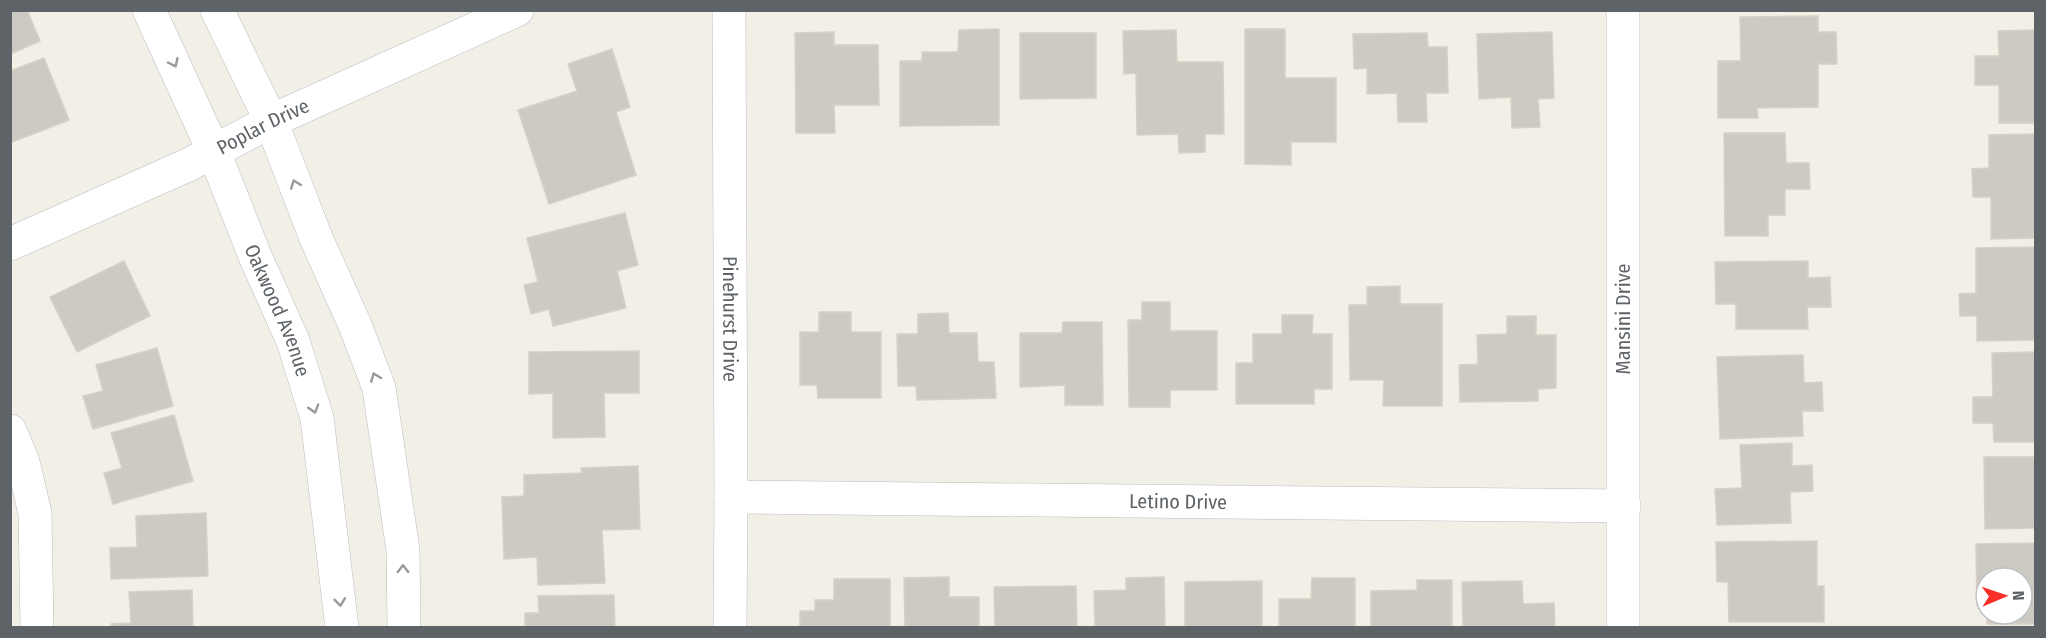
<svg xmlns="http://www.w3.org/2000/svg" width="2046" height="638" font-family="'Fira Sans Condensed',sans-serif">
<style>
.building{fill:#cdcac4;stroke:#d7d1c4;stroke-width:1.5}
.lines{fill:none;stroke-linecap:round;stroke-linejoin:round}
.minor-casing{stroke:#b9bdc1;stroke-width:34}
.minor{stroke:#fff;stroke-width:33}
.oneway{stroke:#969a9d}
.labels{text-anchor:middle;stroke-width:6;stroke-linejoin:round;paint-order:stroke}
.street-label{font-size:20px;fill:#5e6368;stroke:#fff}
</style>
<rect width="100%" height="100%" fill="#f2efe7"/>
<g class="building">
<polygon points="10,10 27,10 40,41 10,54"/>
<polygon points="1818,16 1818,32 1836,32 1837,64 1818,64 1818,107 1757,108 1758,118 1718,118 1718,61 1741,61 1740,17"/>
<polygon points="999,29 999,125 900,126 900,61 922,61 922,52 958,52 959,30"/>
<polygon points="1245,29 1285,29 1285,78 1336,78 1336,142 1291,142 1291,165 1245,164"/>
<polygon points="1176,30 1177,62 1223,62 1224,134 1205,134 1205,152 1179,153 1178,134 1137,135 1136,73 1124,74 1123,31"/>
<polygon points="2036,30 2036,123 1999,123 1999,85 1975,85 1975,56 1999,56 1998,31"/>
<polygon points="834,32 834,45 878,45 879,105 834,105 835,133 796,133 795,33"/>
<polygon points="1552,32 1554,98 1538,99 1540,127 1512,128 1511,97 1479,99 1477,34"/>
<polygon points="1020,33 1096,33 1096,98 1020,99"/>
<polygon points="1427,33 1428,47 1447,47 1448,93 1426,93 1427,122 1398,122 1397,93 1367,94 1367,68 1354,69 1353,34"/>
<polygon points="612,49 630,107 616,112 636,175 549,204 518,110 577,91 568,64"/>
<polygon points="44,58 69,120 10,143 10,71"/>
<polygon points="1724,133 1785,133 1786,163 1809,163 1810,189 1785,189 1785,215 1768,215 1768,236 1725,236"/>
<polygon points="2036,134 2036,238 1991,239 1991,197 1973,197 1972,169 1989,168 1989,135"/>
<polygon points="625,213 638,265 617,271 626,308 553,326 549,309 531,314 524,285 538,282 527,238"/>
<polygon points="2036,247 2036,340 1977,341 1977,316 1960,316 1959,294 1976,293 1976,248"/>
<polygon points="124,261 150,316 77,352 50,297"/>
<polygon points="1808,261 1808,278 1830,277 1831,307 1807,307 1808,329 1736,329 1736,304 1716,304 1715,262"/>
<polygon points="1400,286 1400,304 1442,304 1442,406 1383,406 1384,380 1350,380 1349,305 1367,305 1367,287"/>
<polygon points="1142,302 1170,302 1170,331 1217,331 1217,390 1170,390 1170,407 1129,407 1128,320 1142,320"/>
<polygon points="819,312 851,312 851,332 881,332 881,398 818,398 817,385 800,385 800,332 819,332"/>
<polygon points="948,313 949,333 977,333 978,362 994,362 996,398 917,400 916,386 898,386 897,334 918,334 918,314"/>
<polygon points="1282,315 1313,315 1312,334 1332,334 1332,389 1314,389 1314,404 1236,404 1236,363 1253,363 1253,334 1282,334"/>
<polygon points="1507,316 1536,316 1536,335 1556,335 1556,388 1538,389 1538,401 1460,402 1459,365 1478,364 1477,335 1507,334"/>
<polygon points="1063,322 1102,322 1103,405 1065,405 1065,385 1020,387 1020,333 1062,333"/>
<polygon points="157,348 173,406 93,429 83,396 103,391 96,365"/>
<polygon points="639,351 639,393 604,393 605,437 553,438 553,393 529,394 529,352"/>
<polygon points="2036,352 2036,442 1994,442 1993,423 1973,423 1973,397 1993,397 1992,353"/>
<polygon points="1803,355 1804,383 1822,382 1823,411 1802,411 1803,436 1720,439 1717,357"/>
<polygon points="174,415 193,481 113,504 104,473 122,468 111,433"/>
<polygon points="1792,443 1792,466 1812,465 1813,491 1790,492 1791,523 1717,525 1715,489 1742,488 1740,445"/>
<polygon points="1984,457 2036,457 2036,528 1985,529"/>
<polygon points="638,466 640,529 602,530 605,583 538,585 537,557 504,559 502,497 524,496 524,475 582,473 581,468"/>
<polygon points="206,513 208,576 111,579 110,548 137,547 136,516"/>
<polygon points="1817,541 1817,586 1824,586 1824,622 1729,622 1728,582 1717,582 1716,542"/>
<polygon points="2036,543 2036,624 1987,624 1987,614 2022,614 2022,578 1986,578 1986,604 1977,604 1976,544"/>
<polygon points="949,577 949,597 979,597 979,628 905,628 904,578"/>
<polygon points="1164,577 1165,628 1095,628 1094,591 1126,590 1126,578"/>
<polygon points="1312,578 1355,578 1355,628 1279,628 1279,599 1311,599"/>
<polygon points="834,579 890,579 890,628 800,628 800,611 815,611 815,600 834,600"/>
<polygon points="1417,580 1452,580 1452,628 1371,628 1371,591 1417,590"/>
<polygon points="1262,581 1262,628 1185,628 1185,582"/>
<polygon points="1522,581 1523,604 1554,603 1555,628 1463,628 1462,582"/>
<polygon points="1076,586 1077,628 995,628 994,587"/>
<polygon points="192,590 193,628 111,628 111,624 131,623 129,592"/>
<polygon points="614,595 615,628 525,628 525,613 539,613 538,596"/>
</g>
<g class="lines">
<g class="minor-casing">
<g id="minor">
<path id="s1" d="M149,10l65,142 41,104 38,85 24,77 25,210"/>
<polyline points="217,10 271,121 316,238 355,325 379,388 403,550 404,628"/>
<path id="s2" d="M729,10l2,487 -1,131"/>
<path id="s3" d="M10,244l178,-79 83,-44 246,-111"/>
<polyline points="10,431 23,462 35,513 37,628"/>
<path id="s4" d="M731,497l893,9"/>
<polyline points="1623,628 1623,10"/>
</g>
</g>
<use href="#minor" class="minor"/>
</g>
<defs><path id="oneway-chevron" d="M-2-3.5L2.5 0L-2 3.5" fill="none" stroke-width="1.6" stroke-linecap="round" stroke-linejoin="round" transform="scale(1.5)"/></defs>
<g class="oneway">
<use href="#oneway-chevron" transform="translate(174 63) rotate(65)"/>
<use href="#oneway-chevron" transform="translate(295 184) rotate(-111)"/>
<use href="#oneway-chevron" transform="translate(375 377) rotate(-111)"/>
<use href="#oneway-chevron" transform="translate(314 409) rotate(73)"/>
<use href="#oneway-chevron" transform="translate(403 569) rotate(-91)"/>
<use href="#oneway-chevron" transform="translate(340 602) rotate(83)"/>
</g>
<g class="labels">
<g class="street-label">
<text dy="7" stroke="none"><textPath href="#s3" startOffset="279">Poplar Drive</textPath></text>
<text dy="7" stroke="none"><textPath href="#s1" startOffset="327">Oakwood Avenue</textPath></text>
<text dy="7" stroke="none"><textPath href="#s2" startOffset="309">Pinehurst Drive</textPath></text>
<text transform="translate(1623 319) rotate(-90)" y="7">Mansini Drive</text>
<text dy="7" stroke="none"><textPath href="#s4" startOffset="447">Letino Drive</textPath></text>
</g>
</g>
<rect width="2046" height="638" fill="none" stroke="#5e6368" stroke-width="24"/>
<g transform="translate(2004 596) rotate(88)"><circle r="28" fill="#ffffff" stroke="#bfc1c3" stroke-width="1.5"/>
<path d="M0-4.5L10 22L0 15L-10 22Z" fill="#f92e26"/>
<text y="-9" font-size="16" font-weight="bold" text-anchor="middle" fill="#5e6368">N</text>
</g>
</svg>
